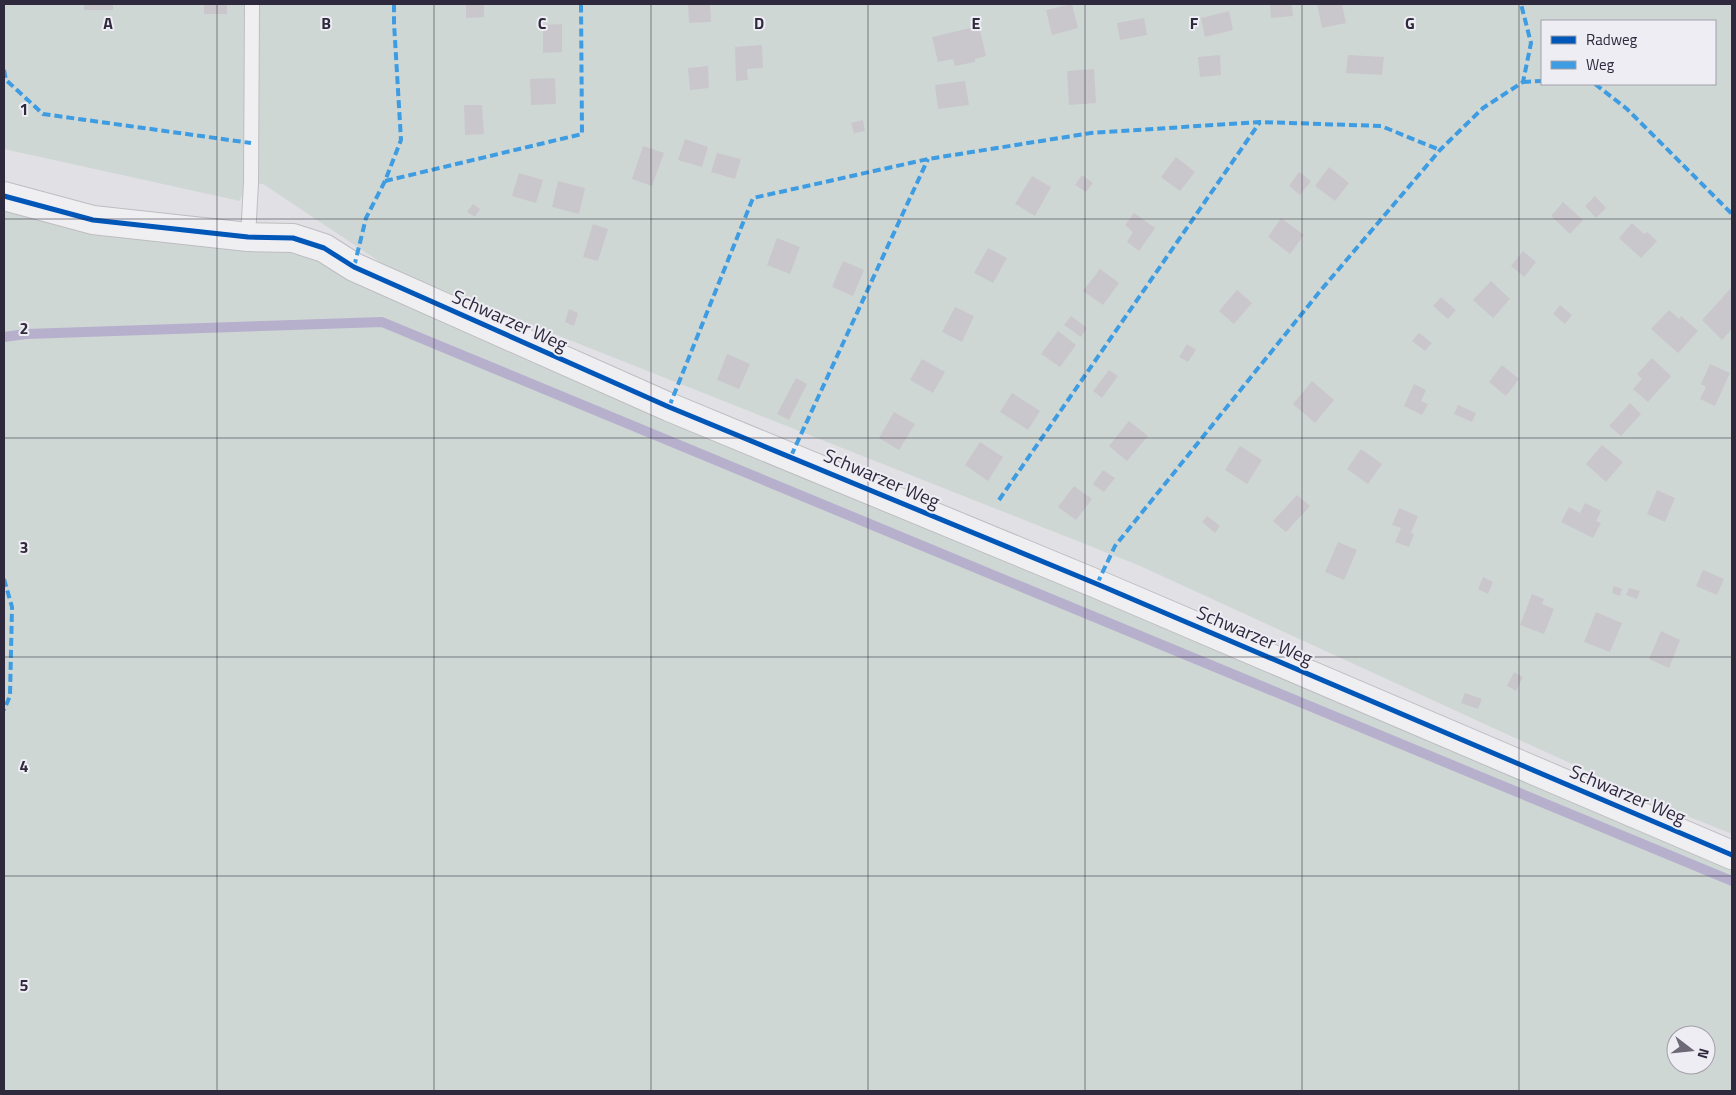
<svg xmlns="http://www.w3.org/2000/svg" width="1736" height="1095" font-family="'Titillium Web',sans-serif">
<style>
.green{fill:#cfd7d4;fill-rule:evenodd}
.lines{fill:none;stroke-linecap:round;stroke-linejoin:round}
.stream{stroke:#b6b0cd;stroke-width:10}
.building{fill:#c9c7cc}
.service-casing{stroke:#bebdc1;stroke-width:16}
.minor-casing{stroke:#bebdc1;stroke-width:30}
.service{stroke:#efeff1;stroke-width:14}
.minor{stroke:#efeff1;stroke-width:28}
.quiet{stroke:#3d9ce2;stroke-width:4;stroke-dasharray:8 4;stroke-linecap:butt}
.cycleway-casing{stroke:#efedf4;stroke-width:8}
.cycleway{stroke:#0057b8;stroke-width:5}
.grid{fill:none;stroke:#2e293c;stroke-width:1;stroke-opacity:0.55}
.labels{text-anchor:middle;stroke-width:4;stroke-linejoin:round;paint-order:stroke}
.street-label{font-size:19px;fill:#2e293c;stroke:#efedf4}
.grid-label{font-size:16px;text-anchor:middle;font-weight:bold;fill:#2e293c;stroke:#efedf4;stroke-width:4;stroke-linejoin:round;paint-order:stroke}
</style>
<rect width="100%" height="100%" fill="#e1e0e4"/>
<g class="green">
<path d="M4,4h1728v830l-62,-25 -532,-244 -746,-295 -129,-86 -17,-2 -6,19 -236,-52zM1542,21h173v63h-173z"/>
<path d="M4,196l289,42 1439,617v236h-1728zM1676,1035h30v30h-30z"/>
</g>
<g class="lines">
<polyline class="stream" points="4,337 26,334 382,322 1732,881"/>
</g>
<g class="building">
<rect x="84" y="4" width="29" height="6"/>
<rect x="204" y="4" width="23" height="10"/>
<polygon points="466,4 484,4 484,17 466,18"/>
<polygon points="688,4 710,4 711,22 689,23"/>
<polygon points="1072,4 1078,28 1052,35 1046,10"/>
<polygon points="1270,4 1292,4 1293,16 1271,18"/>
<polygon points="1317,4 1342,4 1346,23 1322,28"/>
<polygon points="1229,11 1233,30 1205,37 1201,18"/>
<polygon points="1144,18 1147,35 1120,40 1117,23"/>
<polygon points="562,24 562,52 543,53 543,25"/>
<polygon points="979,26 986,56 975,59 975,62 955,66 953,59 938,62 932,37"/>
<polygon points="762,45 763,68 747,69 748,80 736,81 735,47"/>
<polygon points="1220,55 1221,75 1200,77 1198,57"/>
<polygon points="1348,55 1384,57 1382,75 1346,73"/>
<polygon points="708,66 709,88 690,90 688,68"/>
<polygon points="1094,69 1096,103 1069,105 1067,71"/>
<polygon points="555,78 556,104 531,105 530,79"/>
<polygon points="965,81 969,105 938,109 935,85"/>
<polygon points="464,105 482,105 484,134 465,135"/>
<polygon points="863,120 865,131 854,133 851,123"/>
<polygon points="685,139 708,147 702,167 678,160"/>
<polygon points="643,146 664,153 652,186 632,179"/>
<polygon points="717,153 741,159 735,179 711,172"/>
<polygon points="1176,157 1195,172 1180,191 1161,177"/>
<polygon points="1329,167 1349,183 1335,201 1315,186"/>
<polygon points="1299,172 1311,181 1300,195 1289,186"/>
<polygon points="519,173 543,180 536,203 512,196"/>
<polygon points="1082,175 1093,183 1086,192 1075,185"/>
<polygon points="1032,176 1051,187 1035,216 1015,204"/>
<polygon points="558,181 585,188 579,214 552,207"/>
<polygon points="1595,196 1606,208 1596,218 1585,206"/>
<polygon points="1563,202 1583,220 1570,234 1551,216"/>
<polygon points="473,204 480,209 475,217 467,212"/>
<polygon points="1134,213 1155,228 1139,251 1127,242 1133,232 1125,225"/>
<polygon points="1281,218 1304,235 1290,254 1268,237"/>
<polygon points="1632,223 1644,234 1647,232 1657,241 1641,258 1619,238"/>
<polygon points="593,224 608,229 598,261 583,257"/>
<polygon points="777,238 800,247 790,274 767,265"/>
<polygon points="988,248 1007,258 993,283 974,273"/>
<polygon points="1523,251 1536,262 1524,277 1511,266"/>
<polygon points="843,261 864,270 853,296 832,287"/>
<polygon points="1100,269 1119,283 1103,305 1083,291"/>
<polygon points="1491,281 1510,299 1493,318 1473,300"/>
<polygon points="1732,287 1732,329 1722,340 1702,320"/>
<polygon points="1237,290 1252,303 1234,324 1219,311"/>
<polygon points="1441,297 1456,310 1448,319 1433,306"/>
<polygon points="1560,305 1572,315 1565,324 1553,314"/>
<polygon points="955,307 974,316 962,342 942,332"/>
<polygon points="569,309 578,313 574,326 565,322"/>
<polygon points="1669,310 1679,319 1681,316 1698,331 1678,353 1651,329"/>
<polygon points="1071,316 1087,328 1081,337 1064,325"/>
<polygon points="1058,331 1076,345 1060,367 1041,354"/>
<polygon points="1419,333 1432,343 1425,351 1412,341"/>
<polygon points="1187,344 1196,350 1188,362 1179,357"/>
<polygon points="727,354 750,364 739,389 717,380"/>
<polygon points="1652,358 1671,376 1648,402 1633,389 1642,379 1637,374"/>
<polygon points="922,359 945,372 933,393 910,380"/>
<polygon points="1710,364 1730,373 1715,406 1700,399 1706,387 1701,384"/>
<polygon points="1502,365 1519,379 1506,396 1489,382"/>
<polygon points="1109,370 1118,376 1102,398 1093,391"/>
<polygon points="796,378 807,384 789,420 777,414"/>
<polygon points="1312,381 1334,400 1315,423 1293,404"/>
<polygon points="1414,384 1426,390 1421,401 1428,404 1422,415 1404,406"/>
<polygon points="1012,393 1040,411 1028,430 1000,412"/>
<polygon points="1630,403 1641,414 1621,436 1609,426"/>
<polygon points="1458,405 1476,413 1472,422 1454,414"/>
<polygon points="894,412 915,424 899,450 879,438"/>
<polygon points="1129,421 1148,436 1127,461 1109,446"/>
<polygon points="980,442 1003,457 988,481 965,465"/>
<polygon points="1602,445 1623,462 1606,482 1586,464"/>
<polygon points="1240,446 1262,460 1247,484 1225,470"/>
<polygon points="1361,449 1382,464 1368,484 1347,469"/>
<polygon points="1103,470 1115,478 1104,492 1093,484"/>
<polygon points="1074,486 1092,499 1076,520 1058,507"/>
<polygon points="1657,490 1675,498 1665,522 1647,514"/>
<polygon points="1297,495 1310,506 1286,532 1273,521"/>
<polygon points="1585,503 1601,511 1596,521 1601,523 1593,538 1561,522 1569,507 1580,513"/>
<polygon points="1399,508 1418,516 1411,533 1414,534 1409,547 1395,542 1401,528 1392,525"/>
<polygon points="1207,516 1220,526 1215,533 1202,522"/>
<polygon points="1338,542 1357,550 1344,580 1325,572"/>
<polygon points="1703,570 1724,579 1717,595 1696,586"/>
<polygon points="1483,577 1493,582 1488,594 1478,589"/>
<polygon points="1614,586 1622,589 1620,596 1612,593"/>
<polygon points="1629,588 1640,591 1637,599 1626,595"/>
<polygon points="1532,594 1544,599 1542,604 1554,609 1544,634 1520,625"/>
<polygon points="1596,612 1622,623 1610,652 1584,642"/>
<polygon points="1661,631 1680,640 1669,668 1649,659"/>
<polygon points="1514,672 1523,677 1516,691 1507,686"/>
<polygon points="1465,693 1482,699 1478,709 1461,703"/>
</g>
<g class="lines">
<g class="service-casing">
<polyline id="service" points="248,237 251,183 252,4"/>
</g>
<g class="minor-casing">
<polyline id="minor" points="4,196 93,220 248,237 293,238 324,248 354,267 669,407 1097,584 1732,855"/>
</g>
<use href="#service" class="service"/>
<use href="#minor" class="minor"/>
<g class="quiet">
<polyline points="4,70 6,80 43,114 251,143"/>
<polyline points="1523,82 1542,81"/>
<polyline points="1595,84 1627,109 1732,214"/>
<polyline points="385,181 582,134 581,4"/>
<polyline points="354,267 366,218 385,181 401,140 394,23 394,4"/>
<polyline points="669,407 753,198 928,159 1091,133 1260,122 1381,126 1440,150"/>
<polyline points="791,456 928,159"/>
<polyline points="999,500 1260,122"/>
<polyline points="4,579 12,607 10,696 4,710"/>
<polyline points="1097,584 1115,546 1321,290 1440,150 1483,108 1523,82 1531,43 1521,4"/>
</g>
<g class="cycleway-casing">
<polyline id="cycleway" points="4,196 93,220 248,237 293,238 324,248 354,267 669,407 1097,584 1732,855"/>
</g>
<use href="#cycleway" class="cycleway"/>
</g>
<path class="grid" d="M217,4v1087M434,4v1087M651,4v1087M868,4v1087M1085,4v1087M1302,4v1087M1519,4v1087M4,219h1728M4,438h1728M4,657h1728M4,876h1728"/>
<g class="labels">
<g class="street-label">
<text transform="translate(510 320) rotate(24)" y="7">Schwarzer Weg</text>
<text transform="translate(882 478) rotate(23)" y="7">Schwarzer Weg</text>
<text transform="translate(1255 635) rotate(23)" y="7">Schwarzer Weg</text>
<text transform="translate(1628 794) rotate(23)" y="7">Schwarzer Weg</text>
</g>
</g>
<g class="grid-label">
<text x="108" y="29">A</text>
<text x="326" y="29">B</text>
<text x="542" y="29">C</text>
<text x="759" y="29">D</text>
<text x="976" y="29">E</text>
<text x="1194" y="29">F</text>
<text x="1410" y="29">G</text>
<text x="24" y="115">1</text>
<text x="24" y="334">2</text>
<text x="24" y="553">3</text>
<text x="24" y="772">4</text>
<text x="24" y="991">5</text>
</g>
<rect width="1736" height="1095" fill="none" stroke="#2e293c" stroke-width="10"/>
<rect x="1541" y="20" width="175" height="65" fill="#efedf4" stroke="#a29faa"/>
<rect x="1551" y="36" width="25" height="8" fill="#0057b8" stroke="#a29faa"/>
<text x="1586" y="45" font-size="15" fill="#2e293c">Radweg</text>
<rect x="1551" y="61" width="25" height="8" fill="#3d9ce2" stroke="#a29faa"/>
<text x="1586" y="70" font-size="15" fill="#2e293c">Weg</text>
<g transform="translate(1691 1050) rotate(106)"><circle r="24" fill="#efedf4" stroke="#a29faa"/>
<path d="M0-4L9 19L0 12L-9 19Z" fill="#6d6977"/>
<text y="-8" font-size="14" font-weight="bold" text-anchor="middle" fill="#2e293c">N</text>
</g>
</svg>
